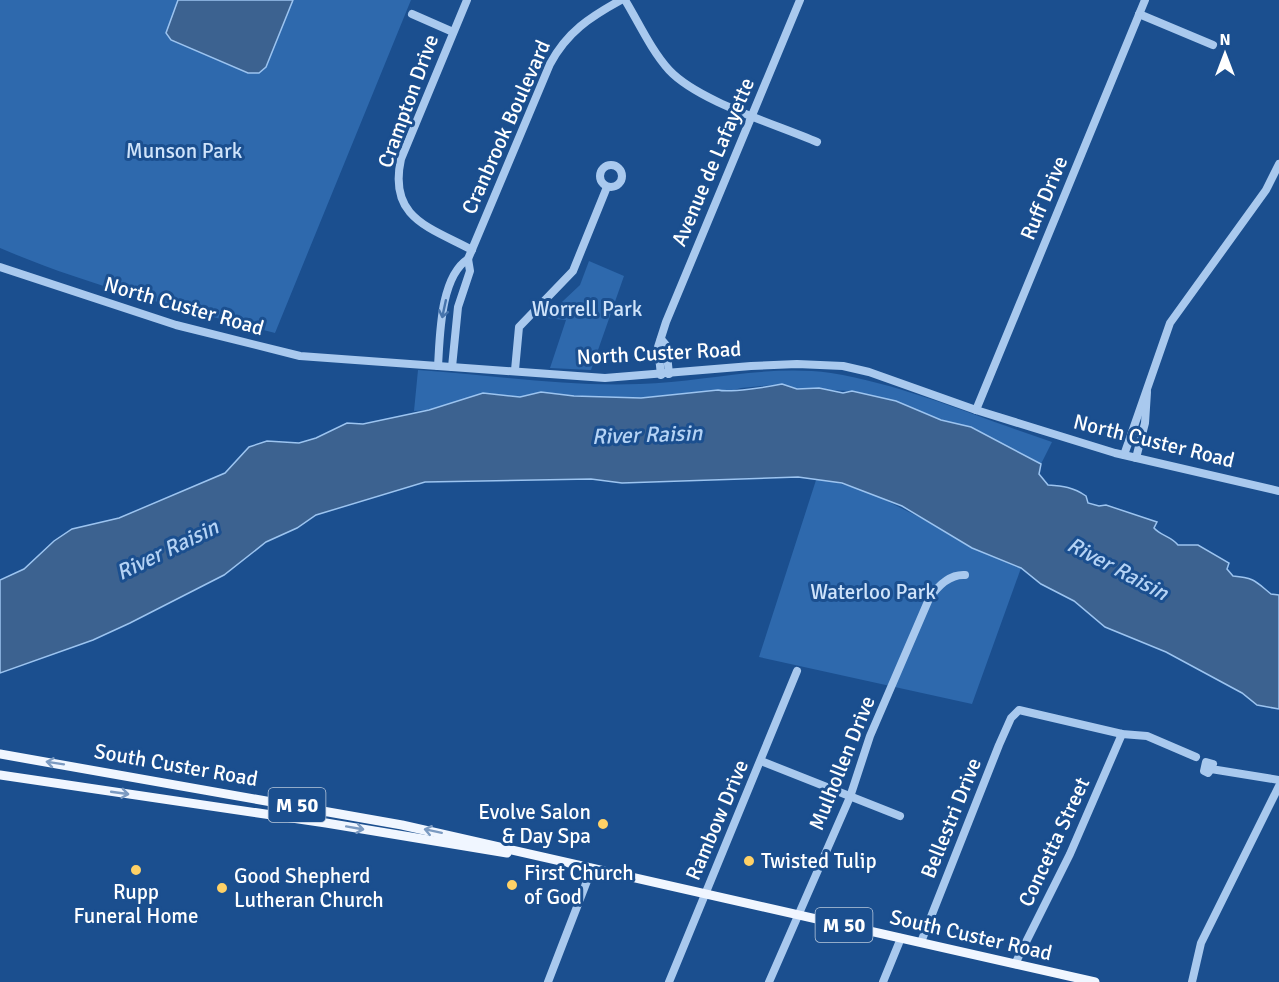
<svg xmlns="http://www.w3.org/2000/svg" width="1279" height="982" font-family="Signika,sans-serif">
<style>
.green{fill:#2e69ad}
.water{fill:#3c6290;stroke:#9cc4f0;stroke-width:1.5}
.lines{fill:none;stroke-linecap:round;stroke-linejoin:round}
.minor{stroke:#a9c9ee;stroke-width:8}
.major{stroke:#f0f6ff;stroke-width:9}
.oneway{stroke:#4674ac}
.oneway2{stroke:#7b9ac1}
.poi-dot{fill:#ffd166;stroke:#1b4f8f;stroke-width:2}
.labels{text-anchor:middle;stroke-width:6;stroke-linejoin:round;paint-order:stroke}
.shield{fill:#1b4f8f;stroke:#bbcadd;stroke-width:1.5}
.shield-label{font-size:20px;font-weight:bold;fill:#fff}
.street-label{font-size:21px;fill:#fff;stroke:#1b4f8f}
.park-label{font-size:21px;fill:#cfe3fa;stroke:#1b4f8f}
.poi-label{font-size:21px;fill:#fff;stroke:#1b4f8f;text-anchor:start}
.water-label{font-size:22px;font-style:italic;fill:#b5d3f5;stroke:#1b4f8f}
</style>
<rect width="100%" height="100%" fill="#1b4f8f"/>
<g class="green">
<path d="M0,0h411l-136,333c-92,-24 -187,-47 -275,-85z"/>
<polygon points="589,261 624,276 591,370 550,368 566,320 545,318 580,285"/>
<path d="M418,370c74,5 149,17 222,14 64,-2 127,-20 191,-11 75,12 148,45 221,69l-11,22 -70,-37 -30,-7 -45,-19 -44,-10 -55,-2 -14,-5 -42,4 -14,4 -10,-2 -76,8 -67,-2 -33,-4 -21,5 -37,-4 -54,17 -15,1z"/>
<polygon points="817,477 869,492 951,533 972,548 1021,568 972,704 759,657"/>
</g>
<g class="water">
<polygon points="178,0 293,0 266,67 259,73 248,73 171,40 166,33"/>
<path d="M782,384l15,5 22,-1 24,5 9,-2 44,10 45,19 30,7 70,37 -2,10 9,11c15,1 25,2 38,11l2,7 11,3 7,-1 51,17 -3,6c7,8 17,8 24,17h20l31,18 -2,6 6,7c22,2 22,5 38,18l8,1v114l-22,-4 -15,-12 -76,-41 -61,-25 -31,-26 -33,-17 -20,-16 -49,-20 -70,-42 -60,-23 -44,-6 -176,6 -31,-4 -166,3 -109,33 -19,13 -31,14 -42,33 -94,48 -37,17 -93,33v-93l24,-11 30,-28 18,-12 47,-11 106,-45 24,-26 18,-6 32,2 17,-5 31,-15 16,1 66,-14 54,-17 37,4 21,-5 33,4 67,2 77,-8c11,3 50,-3 64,-6z"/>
</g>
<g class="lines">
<g class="minor">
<path d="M467,0l-66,159c-13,59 28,68 71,91"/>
<path d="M625,0c14,23 26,50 44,70 30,32 107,54 148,72"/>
<polyline points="412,14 453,32"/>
<polyline points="1139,14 1213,45"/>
<circle cx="611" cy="176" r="11"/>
<polyline points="0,267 176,325 300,356 605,378 751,366 797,364 843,366 869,372 976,410 1115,453 1279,491"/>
<polyline points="661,339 666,345 669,374"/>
<path d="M438,366c2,-30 2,-89 30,-107"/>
<path d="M452,367l6,-60 12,-36 -2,-12 82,-195c17,-32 40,-47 71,-64"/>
<polyline points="515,370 519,327 573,271 607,187"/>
<polyline points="661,375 658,347 666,322 800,0"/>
<polyline points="976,410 1145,0"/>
<polyline points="1124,455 1170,323 1266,190 1279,164"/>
<polyline points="1136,458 1145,423 1147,392"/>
<polyline points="761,761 900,816"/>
<polyline points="1211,769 1213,764 1206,762 1204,771 1208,773 1211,769 1279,780"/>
<polyline points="921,942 999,745 1011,718 1019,710 1122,734 1147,736 1196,757"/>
<polyline points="1015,964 1070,854 1122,734"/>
<polyline points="548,982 592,868"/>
<polyline points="669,982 797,671"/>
<path d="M769,982l81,-185 20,-61 59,-137c8,-12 20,-25 36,-24"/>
<polyline points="883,982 901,938"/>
<polyline points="1192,982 1201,943 1279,786"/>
</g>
<g class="major">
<polyline points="0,754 402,825 1095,982"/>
<polyline points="0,775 326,823 507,853"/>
</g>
</g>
<defs><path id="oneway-shaft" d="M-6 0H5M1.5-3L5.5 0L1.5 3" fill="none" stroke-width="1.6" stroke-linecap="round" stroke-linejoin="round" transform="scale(1.5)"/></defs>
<use class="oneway" href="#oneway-shaft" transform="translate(444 309) rotate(102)"/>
<g class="oneway2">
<use href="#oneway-shaft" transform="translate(55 763) rotate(-171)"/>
<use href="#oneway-shaft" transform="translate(120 793) rotate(8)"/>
<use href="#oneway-shaft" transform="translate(355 828) rotate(10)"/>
<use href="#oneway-shaft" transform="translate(433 831) rotate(-168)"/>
</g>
<g class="poi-dot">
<circle cx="603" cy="824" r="6"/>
<circle cx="749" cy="861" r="6"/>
<circle cx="136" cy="870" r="6"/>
<circle cx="512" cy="885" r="6"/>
<circle cx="222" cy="888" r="6"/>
</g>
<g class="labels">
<g class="shield">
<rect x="268.5" y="788" width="57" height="34" rx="4.5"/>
<rect x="815.5" y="908" width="57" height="34" rx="4.5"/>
</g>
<g class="shield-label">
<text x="297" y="812">M 50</text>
<text x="844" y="932">M 50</text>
</g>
<g class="street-label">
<text transform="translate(408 101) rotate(-70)" y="7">Crampton Drive</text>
<text transform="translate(506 127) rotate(-66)" y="7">Cranbrook Boulevard</text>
<text transform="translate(713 162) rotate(-67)" y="7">Avenue de Lafayette</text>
<text transform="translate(1044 198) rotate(-67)" y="7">Ruff Drive</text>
<text transform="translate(184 306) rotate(16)" y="7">North Custer Road</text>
<text transform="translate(659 353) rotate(-3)" y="7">North Custer Road</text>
<text transform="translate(1154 441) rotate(14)" y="7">North Custer Road</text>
<text transform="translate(842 763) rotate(-68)" y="7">Mulhollen Drive</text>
<text transform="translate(176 765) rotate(10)" y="7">South Custer Road</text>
<text transform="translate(951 818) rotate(-68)" y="7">Bellestri Drive</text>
<text transform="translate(717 820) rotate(-67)" y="7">Rambow Drive</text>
<text transform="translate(1054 842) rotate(-65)" y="7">Concetta Street</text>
<text transform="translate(971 935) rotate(13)" y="7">South Custer Road</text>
</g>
<g class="park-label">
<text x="184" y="158">Munson Park</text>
<text x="587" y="316">Worrell Park</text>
<text x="873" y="599">Waterloo Park</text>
</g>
<g class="poi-label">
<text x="591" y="819" text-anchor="end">Evolve Salon<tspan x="591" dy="24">&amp; Day Spa</tspan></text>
<text x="761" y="868">Twisted Tulip</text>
<text x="524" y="880">First Church<tspan x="524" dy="24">of God</tspan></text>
<text x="234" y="883">Good Shepherd<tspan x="234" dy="24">Lutheran Church</tspan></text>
<text x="136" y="899" text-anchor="middle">Rupp<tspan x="136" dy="24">Funeral Home</tspan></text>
</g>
<g class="water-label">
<text transform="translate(647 434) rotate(-2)" y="8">River Raisin</text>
<text transform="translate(167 549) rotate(-26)" y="8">River Raisin</text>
<text transform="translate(1118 568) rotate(28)" y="8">River Raisin</text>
</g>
</g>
<g transform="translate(1225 54)" stroke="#1b4f8f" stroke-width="4.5" paint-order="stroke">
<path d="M0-4.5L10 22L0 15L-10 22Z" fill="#ffffff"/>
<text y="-9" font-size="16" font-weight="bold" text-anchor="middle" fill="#ffffff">N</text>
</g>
</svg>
